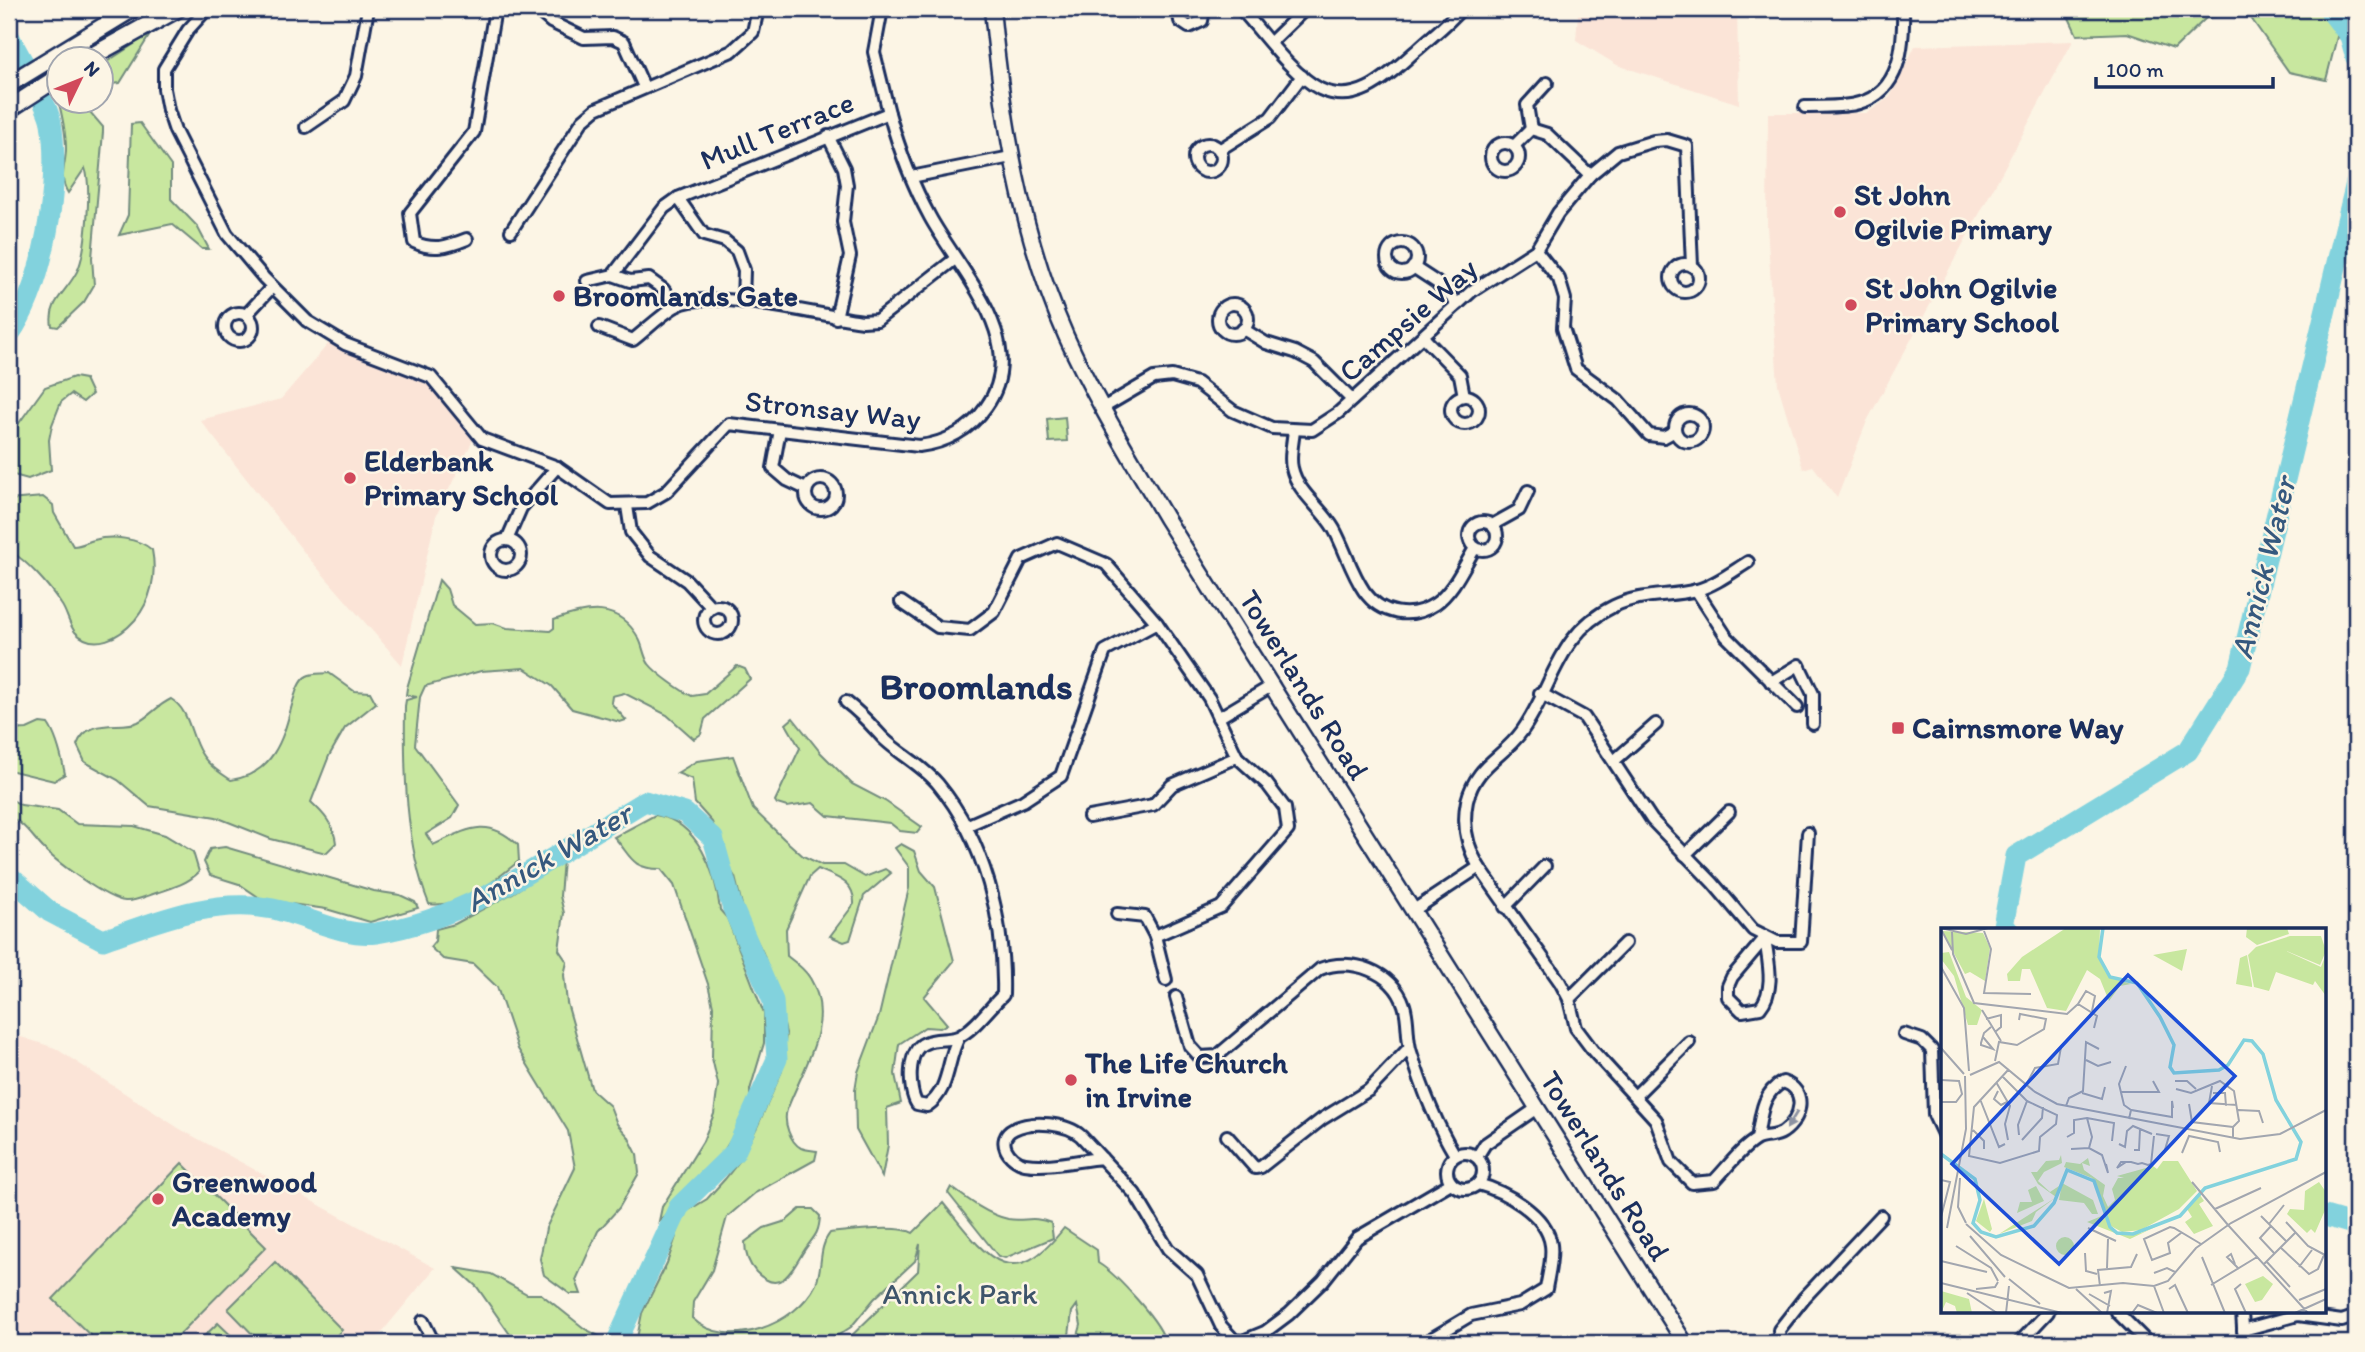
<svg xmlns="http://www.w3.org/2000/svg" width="2365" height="1352" font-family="Itim,sans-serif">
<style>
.built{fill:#fbe4d7}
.green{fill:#c8e79f;stroke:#728b7e;stroke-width:2}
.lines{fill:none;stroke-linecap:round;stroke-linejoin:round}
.river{stroke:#82d2dd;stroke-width:21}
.minor-casing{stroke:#1b2f5e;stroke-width:16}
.tertiary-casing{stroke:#1b2f5e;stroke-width:19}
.secondary-casing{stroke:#1b2f5e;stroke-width:21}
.minor{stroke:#fcf5e5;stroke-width:10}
.tertiary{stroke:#fcf5e5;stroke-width:14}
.secondary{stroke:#fcf5e5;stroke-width:16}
.oneway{fill:#8c92a2}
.poi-dot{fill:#d1495b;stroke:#fcf5e5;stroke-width:2.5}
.labels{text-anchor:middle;stroke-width:5;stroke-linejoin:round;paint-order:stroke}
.street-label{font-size:30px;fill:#1b2f5e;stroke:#fcf5e5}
.poi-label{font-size:30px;font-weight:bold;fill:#1b2f5e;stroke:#fcf5e5;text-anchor:start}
.park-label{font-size:30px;fill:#3e546b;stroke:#fcf5e5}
.water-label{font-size:32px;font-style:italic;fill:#35587e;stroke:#fcf5e5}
.district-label{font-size:37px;font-weight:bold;fill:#1b2f5e;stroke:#fcf5e5}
.inset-river{fill:none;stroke:#82d2dd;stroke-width:3.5}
.inset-road{fill:none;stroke:#a2a6af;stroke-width:2}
.view{fill:#1d4ed8;fill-opacity:0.15;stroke:#1d4ed8;stroke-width:3.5}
.inset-edge{fill:none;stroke:#1b2f5e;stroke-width:3.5}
</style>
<rect width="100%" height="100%" fill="#fcf5e5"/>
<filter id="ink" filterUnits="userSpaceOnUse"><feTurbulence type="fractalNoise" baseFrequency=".0143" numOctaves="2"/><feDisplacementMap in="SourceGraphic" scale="14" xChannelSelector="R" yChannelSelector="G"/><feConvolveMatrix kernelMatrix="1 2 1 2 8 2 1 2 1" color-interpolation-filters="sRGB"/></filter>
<g filter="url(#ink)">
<g class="built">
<polygon points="1574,9 1737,9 1739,104 1617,65 1576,40 1578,14"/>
<polygon points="2073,41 1867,421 1837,498 1813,466 1803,469 1778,385 1767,226 1768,113 1867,113 1890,97 1915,46"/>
<polygon points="329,343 413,375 433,387 473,440 436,516 402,665 307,556 200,420 281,399"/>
<polygon points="9,1033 55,1048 180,1129 435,1268 373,1343 9,1343"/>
</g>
<g class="green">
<polygon points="2065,9 2321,9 2338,33 2326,80 2289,72 2246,11 2206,18 2174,49 2127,33 2077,35"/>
<polygon points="151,33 120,83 102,85 102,65"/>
<path d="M59,90l1,12h32l-2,10 13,15v5l-11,126 2,27 -10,17 -26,25 -6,-1c-5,-26 19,-37 27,-59 7,-19 13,-81 6,-99l-17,25c-10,-16 -2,-28 -2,-44 0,-19 -5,-39 -10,-57z"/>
<polygon points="140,123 171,166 171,199 197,226 209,249 202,249 172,224 119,235 128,215 131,124"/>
<polygon points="74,377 85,379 92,394 83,402 71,394 61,402 52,425 49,440 51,470 28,479 10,474 9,437 45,387"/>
<polygon points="1065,417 1067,441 1049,442 1047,419"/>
<path d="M43,497l10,8 1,8 19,33c9,0 13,-4 21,-6 17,-5 45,-2 58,10 5,25 -1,51 -17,70 -15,17 -41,32 -60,12 -7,-9 -8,-20 -14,-28 -13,-20 -33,-42 -52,-54v-50z"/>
<path d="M439,580l8,9 5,16 23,19 18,-1 14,5 43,3 4,-3v-8c33,-12 65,-18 85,19 4,7 5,19 10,25 7,9 32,27 43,32l13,-2 32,-28 8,3 5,10 -45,40 -4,15 -7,5 -27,-24 -43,-22 -12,3 -1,7 15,17 -6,2 -48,-13 -20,-23 -28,-18 -43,3 -56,15 -5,11 -5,48 44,60 -7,13 -26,16 7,11c33,-15 54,-30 85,0l1,16c-25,20 -56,48 -90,43 -24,-60 -25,-134 -24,-198l1,-6 11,-3 -11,-2 1,-7z"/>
<path d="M329,673l25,18 16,1 6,11 -31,25 -16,28 -18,46c13,12 23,23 25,41l-10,10 -55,-14 -55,-22 -67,-11 -31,-26 -33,-18 -8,-17c11,-29 44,-15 61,-23 12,-6 20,-17 33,-23 19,11 19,37 30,54 7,12 18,19 30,27 66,-9 53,-93 76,-104 6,-3 16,-2 22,-3z"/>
<polygon points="793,718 821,753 852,784 885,801 922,827 917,833 900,831 890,823 828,816 813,803 787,807 777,804 775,801 800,748 786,724"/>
<path d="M40,723l8,1c8,11 14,35 17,50l-11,7 -45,-11v-40l18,-1z"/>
<path d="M733,756l20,53 31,30 19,17 19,9h22l21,12 20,-8 6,4 -27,23 -14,44 -6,2 -14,-6 24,-32c1,-23 -19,-27 -36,-35l-8,7 -24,53 1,27c8,6 18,13 23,22 27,44 -8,91 -23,132 -4,12 3,32 14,38 5,2 11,2 16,3l-2,9 -60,33 -28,24 -15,53 -19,32 -1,16c35,34 105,6 124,-34 7,-17 2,-36 14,-51 17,-2 70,-9 83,0l30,-30c42,52 67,94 121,25l33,22 1,13c17,10 66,62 67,80h-89l5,-18 -4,-20 -5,7 -4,31h-224l74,-72 2,-27 -5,17 -41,38 -23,28 -25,16h-175l-14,-5 5,-25 25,-50 17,-50 23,-14 18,-20 16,-20 17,-34 24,-54 4,-38 -9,-38 -14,-42 -18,-36 -10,-40 -9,-14 -14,-41 -17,-19 -3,-24 -15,-6 20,-12z"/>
<path d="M9,798l12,7 37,5 19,14 57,2 31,9 28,17 6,20c-12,12 -27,16 -43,21 -10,3 -21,9 -31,8 -18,-1 -68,-39 -81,-52 -11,-11 -19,-26 -35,-32z"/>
<path d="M655,815c43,6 61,57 65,95l7,8 37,96v29l-14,47v18l-31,51 -60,62 3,-14 41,-66 11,-27 4,-30 -6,-26 1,-52 -5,-22 -34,-99 -13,-16c-31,0 -30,-14 -47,-32z"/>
<polygon points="901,844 914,851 921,871 935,887 954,961 924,997 947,1024 940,1028 925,1027 899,1044 895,1074 901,1103 887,1108 888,1145 882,1177 856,1130 855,1090 858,1072 879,1016 909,888 909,867 895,848"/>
<polygon points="225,847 374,891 400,895 415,902 418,908 370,922 326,909 263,900 239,884 210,875 204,862 210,849"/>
<polygon points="563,860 560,896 564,913 559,950 567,962 564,975 567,1003 592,1090 610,1106 617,1124 628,1136 637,1154 639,1173 619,1208 598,1231 576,1280 581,1294 570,1294 544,1275 540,1259 546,1228 575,1168 568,1131 518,1049 497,987 473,964 443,959 430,947 435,941 436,929 455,924 513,893"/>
<polygon points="182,1163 266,1247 171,1343 98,1343 53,1299"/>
<path d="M951,1187c16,12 37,28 57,32 17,3 24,-4 43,4l2,15 -48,20 -7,-2 -50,-63z"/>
<path d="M800,1209h13l7,7c-1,21 -8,21 -18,38 -12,20 -23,41 -46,18 -8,-9 -11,-19 -11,-30l19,-14 22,-7z"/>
<polygon points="275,1262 342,1330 329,1343 261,1343 228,1309"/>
<polygon points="456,1268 491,1274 527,1294 541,1294 585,1329 612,1343 516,1343 477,1287"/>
<polygon points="218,1323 239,1343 197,1343"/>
</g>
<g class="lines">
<g class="river">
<polyline points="2329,9 2350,36 2356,58"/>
<path d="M9,36c10,21 38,65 42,87 10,59 -7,163 -42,212"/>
<path d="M9,876l41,36 53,28c55,-19 112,-43 170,-31 31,6 70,28 103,24 97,-14 186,-83 269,-132l40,12 28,25 19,68 41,95 4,58 -42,93 -56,55 -63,136"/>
<polyline points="2008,930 2003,926 2016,856 2188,751 2240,668 2356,183"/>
<polyline points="2325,1216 2356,1225"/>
</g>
<g class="minor-casing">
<g id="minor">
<path d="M207,9l-19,21 -24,39v20l4,21 7,21 52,103 37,44 43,43 38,23 86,33 51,62 75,28 53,37 37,-1 19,-11 63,-68 190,22c27,-3 52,-17 67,-39 46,-64 -26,-135 -56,-190 -18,-33 -31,-68 -41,-104"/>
<polyline points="536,9 551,22 584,38 613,37 624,42 644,87"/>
<polyline points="1178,9 1180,21 1189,27 1202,21 1204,9"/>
<path d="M1241,9c22,24 50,65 79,80 39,19 71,-17 98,-40 15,-14 29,-24 43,-40"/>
<polyline points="1271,42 1305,9"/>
<path d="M1805,107c17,-1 38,1 54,-4 42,-11 45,-59 44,-94"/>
<polyline points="306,127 344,101 356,76 368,9"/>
<polyline points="1531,129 1527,105 1547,83"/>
<polyline points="828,136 844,168 847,185 843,222 850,256 836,318"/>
<circle cx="1505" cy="157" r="14"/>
<circle cx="1208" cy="158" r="14"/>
<polyline points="1514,146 1531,129 1547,134 1590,175"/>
<polyline points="1219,150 1270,118 1302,76"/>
<polyline points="911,177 1011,157"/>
<polyline points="678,198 704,235 725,241 737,251 744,270 743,302"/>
<polyline points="511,231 583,120 596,109 732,51 753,32 758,9"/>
<path d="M467,239c-20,8 -34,12 -53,3l-4,-29 64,-81 21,-123"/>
<circle cx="1402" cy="258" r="15"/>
<polyline points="1536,250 1559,279 1565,299 1563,328 1576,369 1618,400 1649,435 1664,437 1675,431"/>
<circle cx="1685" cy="278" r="14"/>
<polyline points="1413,267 1436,282 1458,304"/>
<polyline points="613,275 664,208 678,198 889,113 874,52 882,9"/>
<polyline points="587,281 613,275 630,281 649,279 663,289 676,306"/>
<circle cx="1233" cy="319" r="15"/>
<circle cx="239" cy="327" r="14"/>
<polyline points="246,315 272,287"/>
<path d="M599,327l34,13c14,-11 28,-25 43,-34 35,-19 144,10 187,15l14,-1 78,-61"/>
<polyline points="1243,329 1266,343 1295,352 1314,362 1352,400"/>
<polyline points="1424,338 1460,375 1464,396"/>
<circle cx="1465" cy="410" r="14"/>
<polyline points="1101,409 1154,378 1172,376 1197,383 1233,411 1272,428 1312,430 1338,413 1472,291 1536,250 1558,213 1590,175 1618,152 1654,141 1667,140 1687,146 1692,266"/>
<circle cx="1689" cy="428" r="14"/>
<polyline points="780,430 773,468 787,480 806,489"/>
<path d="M1294,430c-1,12 -5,27 -2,38 5,24 30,40 42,61 11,20 17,43 30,62 17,24 47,29 71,13 18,-12 29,-38 40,-56"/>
<circle cx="821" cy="494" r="15"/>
<polyline points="627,506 631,532 650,556 687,581 712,608"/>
<circle cx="1483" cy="536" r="14"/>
<polyline points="1492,525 1519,510 1528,491"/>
<polyline points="507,540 521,508 557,467"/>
<circle cx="506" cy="555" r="15"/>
<polyline points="1696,590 1726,636 1797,707"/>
<polyline points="901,602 938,627 970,630 994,612 1021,559 1057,543 1106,564 1157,623 1209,698 1237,757 1267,784 1285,808 1288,830 1221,907 1155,936"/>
<circle cx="718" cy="620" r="14"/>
<polyline points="1771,682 1799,665 1813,694 1813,724"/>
<polyline points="1540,693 1584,717 1652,820 1713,883 1753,930 1777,942 1801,942 1808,833"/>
<path d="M846,702c16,12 25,23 38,37 17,16 39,27 54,45 47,57 67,138 65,211 -13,12 -29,35 -45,42 -10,4 -23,1 -33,6 -18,7 -17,47 -8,61l10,2c24,-17 19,-45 32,-69"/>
<polyline points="1218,718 1273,685"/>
<polyline points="1614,761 1656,724"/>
<polyline points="1089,817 1153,805 1172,785 1237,757"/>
<polyline points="968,825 1023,801 1061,776 1105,651 1157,623"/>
<polyline points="1685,855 1729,812"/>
<path d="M1479,867c-12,-20 -17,-42 -12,-66 9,-37 36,-43 55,-70 32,-45 35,-98 92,-125 26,-13 55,-9 83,-16 18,-5 35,-18 51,-28"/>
<polyline points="1505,907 1545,866"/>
<path d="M1414,910l65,-43 81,115 9,17 7,29 18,24 62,68 15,42 21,21 22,-2c12,-12 27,-33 43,-42 8,-4 18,-1 26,-7 19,-13 25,-42 0,-50 -22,11 -22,35 -26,57"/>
<polyline points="1117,914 1145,917 1155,936 1166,980"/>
<path d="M1765,938c3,23 11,51 -5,70l-18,3 -14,-14v-11l4,-9z"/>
<path d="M1176,997l14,49 10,11 17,-1 103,-87c31,-12 73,2 84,36 5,15 2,32 7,47 11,36 24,70 44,103"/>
<polyline points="1569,999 1625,943"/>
<polyline points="1904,1034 1922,1040 1932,1050 1934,1115 1943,1134"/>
<polyline points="1636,1095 1689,1042"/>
<polyline points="1227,1136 1255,1168 1261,1167 1322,1119 1369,1090 1409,1048"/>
<circle cx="1465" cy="1171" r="18"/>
<polyline points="1477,1157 1485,1144 1537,1108"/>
<path d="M1102,1158c-24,2 -53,10 -77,6 -16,-3 -31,-25 -11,-35 18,-9 53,-6 67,7l54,58 33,55 29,26 24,51 13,14 9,1 22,-9 24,-18 34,-33 34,-43 94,-55"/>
<polyline points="2117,1312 2148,1343"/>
<polyline points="2242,1312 2244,1343"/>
<polyline points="423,1321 434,1343"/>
<polyline points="2243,1330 2298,1315 2342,1321 2356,1316"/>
<path d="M1424,1343l47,-28 49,-10 26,-16c2,-13 7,-30 5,-44 -4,-31 -47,-54 -73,-61"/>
<polyline points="1780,1343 1779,1330 1804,1298 1881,1216"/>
<polyline points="2019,1343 2048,1312"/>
</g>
</g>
<g class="tertiary-casing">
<path id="tertiary" d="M992,9c11,112 28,223 74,327 29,64 65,122 100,182l519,825"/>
</g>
<g class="secondary-casing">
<g id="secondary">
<polyline points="85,60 177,9"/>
<polyline points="9,84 132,9"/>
<polyline points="9,109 60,76"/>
</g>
</g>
<use href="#minor" class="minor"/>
<use href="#tertiary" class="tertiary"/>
<use href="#secondary" class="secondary"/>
</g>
<defs><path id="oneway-solid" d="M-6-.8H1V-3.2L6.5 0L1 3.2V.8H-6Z" transform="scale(1.75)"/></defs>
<use class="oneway" href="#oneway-solid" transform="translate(1792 1120) rotate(122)"/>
</g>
<g class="poi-dot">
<circle cx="1840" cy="212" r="7"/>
<circle cx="559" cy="296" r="7"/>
<circle cx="1851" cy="305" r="7"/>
<circle cx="350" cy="478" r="7"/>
<rect x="1891" y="721" width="14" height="14" rx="3.5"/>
<circle cx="1071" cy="1080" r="7"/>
<circle cx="158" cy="1199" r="7"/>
</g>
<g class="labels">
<g class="street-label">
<text transform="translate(777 131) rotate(-22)" y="10">Mull Terrace</text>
<text transform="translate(1408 320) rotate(-41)" y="10">Campsie Way</text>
<text transform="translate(833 410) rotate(6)" y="10">Stronsay Way</text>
<text transform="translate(1304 685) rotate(58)" y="10">Towerlands Road</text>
<text transform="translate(1605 1166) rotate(58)" y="10">Towerlands Road</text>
</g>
<g class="poi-label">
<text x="1854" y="205">St John<tspan x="1854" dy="34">Ogilvie Primary</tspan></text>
<text x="1865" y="298">St John Ogilvie<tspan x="1865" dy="34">Primary School</tspan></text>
<text x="573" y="306">Broomlands Gate</text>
<text x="364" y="471">Elderbank<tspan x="364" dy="34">Primary School</tspan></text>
<text x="1912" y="738">Cairnsmore Way</text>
<text x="1085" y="1073">The Life Church<tspan x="1085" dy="34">in Irvine</tspan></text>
<text x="172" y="1192">Greenwood<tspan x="172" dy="34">Academy</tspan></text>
</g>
<g class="park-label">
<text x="960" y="1304">Annick Park</text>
</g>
<g class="water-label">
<text transform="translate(2263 568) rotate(-76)" y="11">Annick Water</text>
<text transform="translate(548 857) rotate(-30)" y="11">Annick Water</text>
</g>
<g class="district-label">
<text x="976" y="699">Broomlands</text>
</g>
</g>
<g transform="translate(1941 928)">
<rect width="385" height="385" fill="#fcf5e5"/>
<path d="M125,0h34l-1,31 10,18 22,7 -11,2 -11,15 -9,-22 -13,-9 -21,41 -19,-3 -17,-39h-8l-2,12h-12l-1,-7 15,-17zM306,0h40l2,6 -32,11 -11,-8zM1,3l41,2 7,15 -5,33 -15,-9 -5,2zM349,8h31l5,15 -6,14 -36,-15 37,17 5,-13v42l-11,-15 -2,4 -37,-13 -7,19 -15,-4 -6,-32 8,-8zM246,21l-5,22 -29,-16zM8,24l17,45 16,13 -5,15h-9l-14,-49 -13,-17v-6zM306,27l5,29v3l-16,-3 4,-26zM120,227l1,8 -18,9 -6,9 12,11 9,-6 -3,11 -18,-13 -7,-12h6l9,-11 13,-1zM147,230l2,8 -8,-3 2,7 21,15 -2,11 5,11 7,-7 -3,-11 6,-11h6l-7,-2 36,-10 4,3 6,-8h15l19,30 -18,18 -38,21 -19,2 -11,-6 -19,-48 -28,-11 2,-5 14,2zM378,254l7,10v16l-11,25 -4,-4 -4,4 -20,-19 3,-5 14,1 1,-19zM121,255l31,17 5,14h-6l-8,-11 -25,-3zM95,258l8,15 -27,12 3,-11h12l-4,-12zM259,267l4,6 -5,3 14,22 -19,8 -9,-12 7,-5 -5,-8zM114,270l-19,14 -4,9 -33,13zM43,271l8,30 -2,3 -14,-11zM163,287l6,13 12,7 19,-2 33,-15 -44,21 -43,-17zM115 318a9 9 0 1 1 18 0a9 9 0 1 1-18 0ZM322,348l10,8 -11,16 -7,2 -10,-18zM0,363l28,8 3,14h-15l-2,-7 -9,-4 -5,11z" fill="#c8e79f"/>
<path class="inset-river" d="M0,226l34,25 5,21 -7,23 8,9 15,5 38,-11 20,-23 13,-33 27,11 16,46 7,6 16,1 47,-18 25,-28 91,-29 5,-17 -25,-42 -13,-46 -11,-13 -8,-1 -16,25 -9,5 -45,3 -4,-6 4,-22 -14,-28 -23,-34 -27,-6 -11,-20 4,-29"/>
<path class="inset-road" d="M0,0l25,6 22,-6M1,3l10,19M43,3l7,18 -7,44 47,1M11,4l1,22 21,49 93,11 11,-10 19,12 -3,12M0,39l23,41 5,63M137,76l8,-13 9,5 -3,15M41,82l19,31M45,91l15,-4v12l-6,5M42,109l10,12 -12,-4v-2l3,-10 7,-6M0,120l23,26M145,132l12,6 13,-4M54,133l4,-19 18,3 27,-16 2,-10 -26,-5 -1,6M185,138l-7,18 5,21 7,5M68,141l-35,38 -5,49 31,7 39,-12 1,-14 16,-13 1,-9 -30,-14M29,147l29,-13 36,30 22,12 183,35 40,-5 46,-24M61,148l25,25 -9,24 1,10M0,152l18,1 3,13 -6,8h-15M234,153h12l9,8M55,154l14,24 -5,18 3,16M85,157l9,-17 23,-4 3,-17M271,158l-3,17 28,2M235,161l15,4 29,-12 14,10 5,30 -6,6v11M57,163l-4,8 7,6 6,-3M180,164h38l-6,-11M141,165l20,6 3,-12M272,165h12l1,13M39,171l19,48 6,-3M248,176l3,18 41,5M125,178l3,-8 14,-7 3,-49 13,7M297,182l21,1 4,12M146,190l5,19 -3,11M188,191l2,-9 41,7v-16l1,7M32,202l11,11v8M215,206l13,2 -5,17M126,209l7,-4v-13l13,-2 27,5 -2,18M81,212l20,-22 1,-11M178,216l6,3 2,-16 6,-5 19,8M130,221l18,-1 13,7 6,18 -2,-9M193,222h5l1,-21M241,225l7,-17 29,6 2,10M185,234l-9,6 4,-6h10l7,2 4,-1 6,2 3,-1 3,-28M19,250l-2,29 8,16M0,252l9,2 -9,35M251,254l36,43M274,281l46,-21M320,288l25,25M345,294l22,24 17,9M25,296l35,31 68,33 54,-5 31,3 14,-5 28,-33 35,-25 95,-51M328,296l15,-19M287,297l80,88M330,298l-11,12 14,15M6,300l19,-99 -1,-53M147,300l28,13M240,305l-13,10 2,10 -18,7 -8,-21 26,-12 4,1 27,16M29,308l35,41M15,318l35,22 7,13M339,319l29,27 9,-5 6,-14M144,325l1,18 11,3M261,329l23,56M0,333l46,11M325,333l24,26M294,336l-4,-10 -4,3 12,12M323,336l31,-31M358,339l13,-17M166,340l1,-29M213,345l13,-5 8,4M68,351l31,25M0,355l121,30M300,356l-6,5 11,24M270,357l46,-28M159,358l-2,-16 33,-3 6,-13M213,358l10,27M35,361l19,-2 3,-5M135,361l26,24M228,361l6,-4 13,28M26,365l30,20M163,365l7,-2 -4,22M148,366l21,12M358,372l27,-11M65,385l3,-27M73,385h30M191,385l6,-8 19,8M354,385l31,-14"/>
<path class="view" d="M187,47l107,101 -176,188 -107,-100z"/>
<rect width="385" height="385" class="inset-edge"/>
</g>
<rect width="2365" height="1352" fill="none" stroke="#fcf5e5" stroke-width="35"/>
<rect x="18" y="18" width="2330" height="1317" fill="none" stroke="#1b2f5e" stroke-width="2.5" filter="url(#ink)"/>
<g transform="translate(80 80) rotate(47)"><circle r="33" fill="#fcf5e5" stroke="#a2a6af" stroke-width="2"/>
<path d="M0-5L12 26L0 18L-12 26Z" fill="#d1495b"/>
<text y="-10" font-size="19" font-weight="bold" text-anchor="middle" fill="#1b2f5e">N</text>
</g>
<path d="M2096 77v10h177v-10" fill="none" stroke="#1b2f5e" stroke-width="3.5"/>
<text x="2106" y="77" font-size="21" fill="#1b2f5e" stroke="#fcf5e5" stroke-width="5" paint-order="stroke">100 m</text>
</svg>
